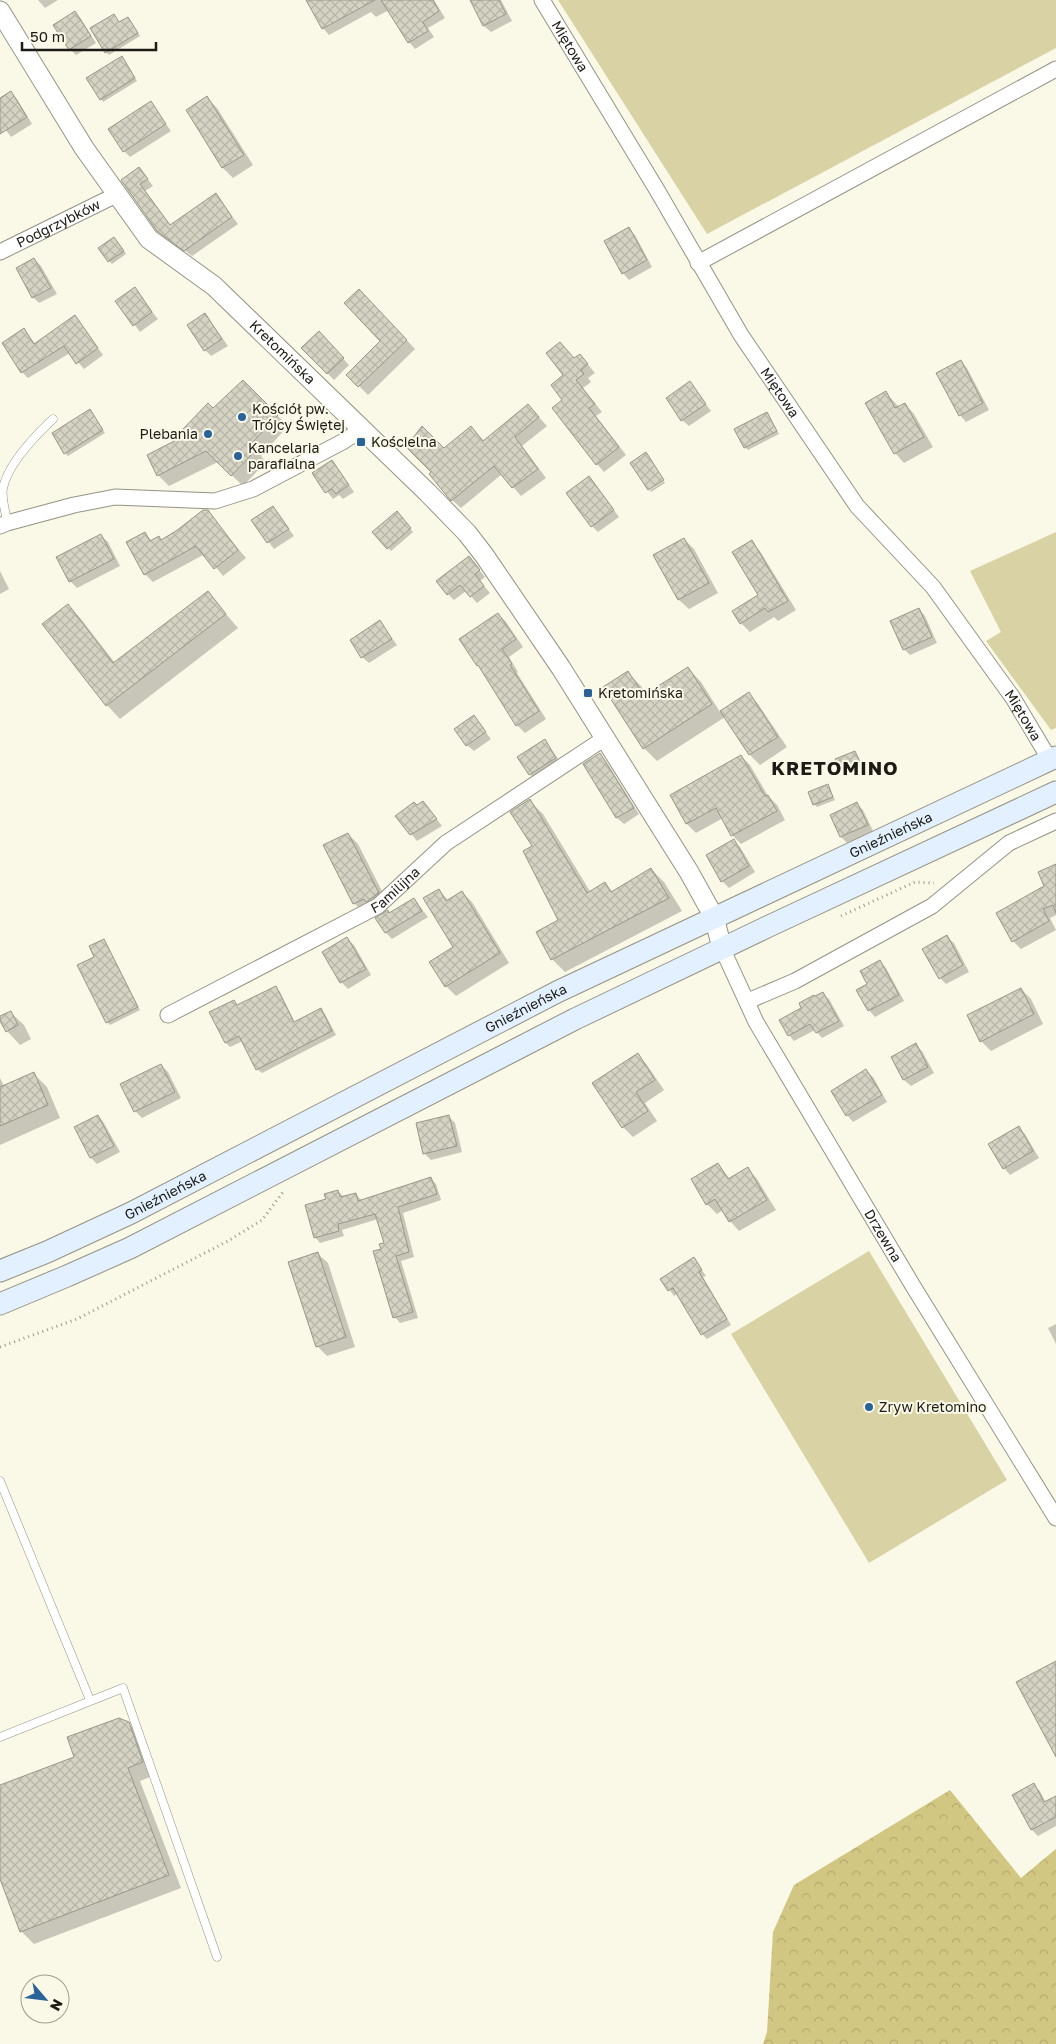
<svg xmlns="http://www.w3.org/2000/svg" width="1056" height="2044" font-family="'Golos Text',sans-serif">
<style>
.green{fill:#d9d2a5}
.forest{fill:url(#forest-crowns)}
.shadow{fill:#0003}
.building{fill:url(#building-cross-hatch);stroke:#999788}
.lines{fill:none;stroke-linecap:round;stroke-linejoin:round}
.service-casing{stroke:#959383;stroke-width:9}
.minor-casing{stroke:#959383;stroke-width:17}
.tertiary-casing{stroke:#959383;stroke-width:21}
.secondary-casing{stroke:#959383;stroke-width:23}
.path{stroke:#9b9a8d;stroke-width:3;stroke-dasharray:1 4;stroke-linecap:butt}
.service{stroke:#fff;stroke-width:8}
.minor{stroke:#fff;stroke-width:15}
.tertiary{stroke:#fff;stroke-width:19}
.secondary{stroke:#e2f0ff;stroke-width:21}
.poi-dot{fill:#2a629a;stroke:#faf8e7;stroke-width:2}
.labels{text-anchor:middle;stroke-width:4;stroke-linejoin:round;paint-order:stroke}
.street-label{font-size:14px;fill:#1c1b15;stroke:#faf8e7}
.poi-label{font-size:14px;fill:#1c1b15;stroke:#faf8e7;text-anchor:start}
.district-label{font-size:19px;font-weight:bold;letter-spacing:1px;fill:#1c1b15;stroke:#faf8e7}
</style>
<defs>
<pattern id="forest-crowns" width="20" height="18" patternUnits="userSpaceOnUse" patternTransform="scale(1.25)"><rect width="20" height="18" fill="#d2c782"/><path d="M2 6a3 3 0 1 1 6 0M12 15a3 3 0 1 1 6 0" fill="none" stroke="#b4aa6f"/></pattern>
<pattern id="building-cross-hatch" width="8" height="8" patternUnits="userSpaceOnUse" patternTransform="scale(1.25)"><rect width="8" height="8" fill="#d5d3c3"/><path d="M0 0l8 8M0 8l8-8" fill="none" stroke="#b6b5a7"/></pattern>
</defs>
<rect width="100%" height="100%" fill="#faf8e7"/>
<g class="green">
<polygon points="558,0 1056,0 1056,48 707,234"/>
<polygon points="1056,532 1056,728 1051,730 986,641 1001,632 970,571"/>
<polygon points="869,1251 1007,1480 869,1563 731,1334"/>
</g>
<polygon class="forest" points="950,1790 1021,1878 1056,1849 1056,2044 763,2044 767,2032 773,1932 794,1885"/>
<g class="shadow">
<polygon points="38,0 58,0 45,8"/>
<polygon points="307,0 434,0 445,18 428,28 434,37 415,49 409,42 389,10 376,17 371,12 329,35 323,28"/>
<polygon points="471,0 501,0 512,21 491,32 484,26"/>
<polygon points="75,13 81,19 96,43 76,55 70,49"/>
<polygon points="128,18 140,36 109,55 106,52 120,23"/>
<polygon points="124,60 137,81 103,102 101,99"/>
<polygon points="11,93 17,99 32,124 11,137 0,122 0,100"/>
<polygon points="207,98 217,108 253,165 233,178 223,168 187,110"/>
<polygon points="151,103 171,131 130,157 124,151"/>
<polygon points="139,168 153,186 145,191 171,226 215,194 238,224 192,256 158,230 122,180"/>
<polygon points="628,229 635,235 652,267 629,280 623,273"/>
<polygon points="117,241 126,254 112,264 100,249"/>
<polygon points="34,259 41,266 57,294 39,303 33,297"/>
<polygon points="134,289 158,319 140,332 117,301"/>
<polygon points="368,299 415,349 368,395 348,375 381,341"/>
<polygon points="205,314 228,346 211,356 205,350"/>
<polygon points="75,316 103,355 84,369 70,353 28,378 22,372 24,330 35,344"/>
<polygon points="319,333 349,365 334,380 303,348"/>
<polygon points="580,355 595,373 588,378 591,382 583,388 602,412 596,416 626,455 604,472 597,464 564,401 574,360"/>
<polygon points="961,361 967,368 989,410 966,422 960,415"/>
<polygon points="243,382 288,426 261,456 266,462 243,486 218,462 169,486 158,475 190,434"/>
<polygon points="690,383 711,411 689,426 682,420"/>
<polygon points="886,393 899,407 905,404 914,414 933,447 904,463 895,453"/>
<polygon points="528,405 547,426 522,446 546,478 521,496 502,474 461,508 452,500 444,450 471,428 484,441"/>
<polygon points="90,411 105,433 68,456 65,453"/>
<polygon points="766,413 779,434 748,450 745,447"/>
<polygon points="332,461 354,492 343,499 339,495 333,499 313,474"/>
<polygon points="664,481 665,483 651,492 650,490"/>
<polygon points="595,484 619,517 598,532 592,526"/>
<polygon points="273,507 294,536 274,549 253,521"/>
<polygon points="207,511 246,558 223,576 205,554 153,582 145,574 144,533 152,541 161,540"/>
<polygon points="397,513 413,532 391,551 374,533"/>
<polygon points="101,536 108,542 120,566 77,588 70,581 58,558"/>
<polygon points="684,539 694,549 718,593 689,609 679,600 655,556"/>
<polygon points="752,542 760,551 796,610 778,621 774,617 750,632 741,623 759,596"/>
<polygon points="469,557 485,577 480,581 490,593 477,603 466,591 454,600 448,594"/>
<polygon points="0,571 9,589 0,594"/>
<polygon points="208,593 238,628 120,719 107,705 44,624 68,605 81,619 115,663"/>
<polygon points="919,609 925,616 937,643 910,655 904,649"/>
<polygon points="498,614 506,622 523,647 509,657 518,672 517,673 546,719 525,733 517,725 478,665"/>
<polygon points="380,622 397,645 369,663 362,657"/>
<polygon points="688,668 701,682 720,712 749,694 758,704 787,747 760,765 750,755 725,717 657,761 644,748 628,673 641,686 647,695"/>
<polygon points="474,717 491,739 474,751 467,745"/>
<polygon points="545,741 562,764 536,781 530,774"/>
<polygon points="855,752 863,767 845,775 837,760"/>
<polygon points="600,754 606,761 639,814 624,824 617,818 584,764"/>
<polygon points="741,756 750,765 768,796 777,805 785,820 741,844 732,835 723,818 696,833 687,824 671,796"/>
<polygon points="828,786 835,800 817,807 814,804"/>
<polygon points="530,801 543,814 591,893 605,884 613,892 651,869 664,882 682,911 565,972 552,959 559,920 533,846"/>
<polygon points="857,804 863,810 873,831 847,843 841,837 831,815"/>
<polygon points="417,807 429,809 442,826 417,841 397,816"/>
<polygon points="348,834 358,844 388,903 364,913 354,903"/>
<polygon points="734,841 740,847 755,872 729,888 722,881"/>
<polygon points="1056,865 1056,915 1050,918 1056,930 1021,949 1013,941 1046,886"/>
<polygon points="439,890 449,901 462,892 472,902 509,963 456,996 446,986 455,948"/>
<polygon points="414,899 428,917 392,939 386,933 390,914"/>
<polygon points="947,937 954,943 969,972 946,984 940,978"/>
<polygon points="347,939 354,945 371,975 348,989 341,982"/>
<polygon points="104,940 140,1010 110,1025 107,1022 96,957"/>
<polygon points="880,961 886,968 904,1001 875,1017 869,1010 868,985"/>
<polygon points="276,987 280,992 295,1023 321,1010 325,1014 336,1035 262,1073 257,1069 243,1041 230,1047 226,1043 211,1013 234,1001 238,1006"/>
<polygon points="1021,989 1031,999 1043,1024 991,1051 981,1041"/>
<polygon points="823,994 829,999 844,1026 822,1038 815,1030 794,1041 789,1035 803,1008"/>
<polygon points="10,1012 24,1025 31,1039 20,1045 7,1031 0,1019"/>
<polygon points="915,1045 922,1051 934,1073 911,1086 904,1080 892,1057"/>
<polygon points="637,1055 647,1065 664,1090 645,1103 657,1121 633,1137 623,1127"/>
<polygon points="161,1065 168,1072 181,1098 142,1118 135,1111"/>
<polygon points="866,1071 873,1077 887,1102 853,1122 847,1115"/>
<polygon points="33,1073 47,1087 60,1118 0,1145 0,1078 4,1086"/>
<polygon points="98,1116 104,1123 120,1152 97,1164 91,1158"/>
<polygon points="449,1117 455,1123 462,1152 431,1160 424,1153"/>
<polygon points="1018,1128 1025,1134 1039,1158 1010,1175 1004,1168"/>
<polygon points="718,1164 730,1179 748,1169 757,1179 776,1210 739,1231 730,1221 723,1210 717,1214 707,1204"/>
<polygon points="430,1178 436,1184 441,1200 403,1213 414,1257 401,1261 418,1318 400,1323 395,1317 382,1250 385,1243 378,1219 342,1230 344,1236 320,1243 315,1237 327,1200 338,1191 343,1196 356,1194 362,1201"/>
<polygon points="318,1254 328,1263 355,1347 327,1356 317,1346"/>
<polygon points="694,1259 706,1276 703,1277 731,1325 707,1339 702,1334 677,1294 674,1296 662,1279"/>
<polygon points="1056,1324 1056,1344 1048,1328"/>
<polygon points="128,1723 141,1736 155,1775 140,1781 181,1888 34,1944 21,1931 0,1877 0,1786 75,1757"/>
<polygon points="1034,1785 1040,1791 1046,1803 1056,1797 1056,1826 1038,1836 1032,1830"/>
</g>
<g class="building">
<polygon points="306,0 375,0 322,29"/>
<polygon points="381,0 433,0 439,11 423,22 428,31 408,43"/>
<polygon points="470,0 499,0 506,14 483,26"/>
<polygon points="75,11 91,36 69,50 53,25"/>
<polygon points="114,14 119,22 128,17 138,33 105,53 90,28"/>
<polygon points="122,56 135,78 100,100 86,78"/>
<polygon points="11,91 27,117 0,134 0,98"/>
<polygon points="207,96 244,155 222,168 186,110"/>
<polygon points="151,101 166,124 123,152 108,129"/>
<polygon points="139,167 148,179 140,184 170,225 216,193 232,217 184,251 157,231 121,180"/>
<polygon points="629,227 647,260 622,274 604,241"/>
<polygon points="114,237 124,251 108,262 98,248"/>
<polygon points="34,258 51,288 32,298 16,268"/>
<polygon points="135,287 152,312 133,326 115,301"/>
<polygon points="359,289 407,340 358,387 346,375 380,341 344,303"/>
<polygon points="205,313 222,339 204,351 187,325"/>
<polygon points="75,315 98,348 76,364 64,346 21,373 2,343 24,328 34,344"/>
<polygon points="319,331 344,358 327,374 301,348"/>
<polygon points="560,342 574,358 580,354 588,364 581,370 584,374 576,380 595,404 589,408 619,447 596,465 552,408 562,400 551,385 563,375 546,353"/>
<polygon points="961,360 983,403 959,416 936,373"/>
<polygon points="243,380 278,415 250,445 256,450 231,476 206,451 157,476 147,455 188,434 183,429 208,403 213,408"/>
<polygon points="690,381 706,404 681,421 666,398"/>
<polygon points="886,391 895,408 905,403 924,437 894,454 865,403"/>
<polygon points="528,404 539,417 515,437 538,469 512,488 494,466 451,501 429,474 431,472 406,447 422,426 444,448 471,426 483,441"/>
<polygon points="90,409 103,430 64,454 52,433"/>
<polygon points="767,412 777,431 744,448 734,429"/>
<polygon points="646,452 664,480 648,490 630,463"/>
<polygon points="332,460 349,485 336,494 332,489 325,493 312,473"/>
<polygon points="589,476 614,510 591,527 566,493"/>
<polygon points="273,506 289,529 267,543 251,520"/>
<polygon points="203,510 208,510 238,550 214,569 196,546 144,575 126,542 145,532 150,541 159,536 161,540 176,531"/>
<polygon points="397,511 411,528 387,549 372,532"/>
<polygon points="101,534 114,559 69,582 56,557"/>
<polygon points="684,538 709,583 678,600 653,555"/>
<polygon points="752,540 788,601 768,612 765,608 740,624 732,611 758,595 732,552"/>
<polygon points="469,556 480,570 475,574 484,586 470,597 460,585 447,595 436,581"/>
<polygon points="208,591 226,614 106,706 42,624 68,604 113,663"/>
<polygon points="919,608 932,637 903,650 890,621"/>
<polygon points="498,613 516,639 502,649 512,664 510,665 539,711 516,726 478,665 477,666 459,639"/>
<polygon points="380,620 392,639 361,658 350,640"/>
<polygon points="688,667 712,704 643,749 603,687 628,671 644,695"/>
<polygon points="749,692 778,737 749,755 720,711"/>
<polygon points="474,715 486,732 466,746 454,729"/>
<polygon points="545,739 556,758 529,775 517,757"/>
<polygon points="855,751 861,764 841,772 835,759"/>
<polygon points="600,753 634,808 616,818 583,764"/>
<polygon points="741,755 765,796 768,795 777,811 731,836 716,808 686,824 670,795"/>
<polygon points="828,784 833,797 813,805 808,792"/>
<polygon points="530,799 587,893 605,882 611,892 651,868 669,898 551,960 536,932 558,920 523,851 532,846 510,812"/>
<polygon points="423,801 437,819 410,835 395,816 414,802 417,805"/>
<polygon points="857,802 868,825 840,837 830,815"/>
<polygon points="348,833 379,893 366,902 364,899 353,904 323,845"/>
<polygon points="734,839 749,866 721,882 706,855"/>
<polygon points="1056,864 1056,913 1053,905 1043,909 1049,921 1012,942 996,913 1044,886 1038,872"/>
<polygon points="439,889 446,901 462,891 500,953 445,987 429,962 453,947 423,898"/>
<polygon points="414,898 422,911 385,933 375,918 388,910 389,913"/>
<polygon points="947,935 963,965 939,979 922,949"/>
<polygon points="347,937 366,969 340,983 322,952"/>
<polygon points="104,939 138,1007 106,1023 77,965 94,957 89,946"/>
<polygon points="880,960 899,995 868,1011 856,990 867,984 860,971"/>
<polygon points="276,986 294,1022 321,1008 332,1031 256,1070 239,1036 225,1043 209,1012 234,1000 237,1005"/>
<polygon points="1021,988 1034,1014 980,1042 967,1015"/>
<polygon points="823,992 839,1021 816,1033 810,1024 788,1036 779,1020 801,1008 799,1003 814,995 815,996"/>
<polygon points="11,1011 18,1025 6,1032 0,1021 0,1016"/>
<polygon points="916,1043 928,1067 903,1080 891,1057"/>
<polygon points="638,1053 655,1080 636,1092 648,1111 622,1128 592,1083"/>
<polygon points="161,1064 175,1092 134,1112 120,1084"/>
<polygon points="866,1069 882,1095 846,1116 831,1091"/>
<polygon points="34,1072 48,1105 0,1126 0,1087"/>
<polygon points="98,1115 114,1146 90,1158 74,1127"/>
<polygon points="449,1115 457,1146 423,1154 416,1123"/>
<polygon points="1019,1126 1033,1151 1003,1169 988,1144"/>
<polygon points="718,1163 728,1179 748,1167 767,1200 729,1222 715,1199 706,1205 691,1179"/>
<polygon points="431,1177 437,1194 398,1207 409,1252 396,1256 413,1312 393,1318 373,1251 381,1249 379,1244 384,1243 375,1214 338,1224 339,1231 314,1238 305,1205 326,1199 324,1194 338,1190 340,1197 356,1193 358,1201"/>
<polygon points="318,1252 346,1337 316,1347 288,1262"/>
<polygon points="694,1257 702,1270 699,1272 727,1319 701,1335 673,1288 668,1291 660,1279"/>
<polygon points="1056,1661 1056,1757 1016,1682"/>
<polygon points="119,1718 129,1722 143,1762 128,1768 169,1875 20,1932 0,1879 0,1785 74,1757 67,1737"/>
<polygon points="1034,1783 1044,1802 1056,1796 1056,1817 1031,1830 1012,1795"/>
</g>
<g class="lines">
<g class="service-casing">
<g id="service">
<path d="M7,523c-1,-11 -6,-25 -4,-35 5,-24 33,-53 50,-69"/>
<polyline points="0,1481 90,1700"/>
<polyline points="0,1737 123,1688 217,1957"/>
</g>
</g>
<g class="minor-casing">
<g id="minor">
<path id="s1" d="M542,0l115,190 84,145 116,171 76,81 80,111 37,62"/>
<path id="s2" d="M0,252l116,-57"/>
<polyline points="698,263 1056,69"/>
<polyline points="0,526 7,523 74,505 115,497 215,501 253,489 344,441 362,429"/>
<path id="s3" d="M722,948l34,74 157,264 143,232"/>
<polyline points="748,1001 795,981 932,906 1009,843 1056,821"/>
<path id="s4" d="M168,1015l210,-109 68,-63 159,-105"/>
</g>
</g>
<g class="tertiary-casing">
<g id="tertiary">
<path id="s5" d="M0,11l84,137 65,91 65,47 214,207 39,40 17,22 77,113 128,204 25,45 8,31"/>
</g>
</g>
<g class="secondary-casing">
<g id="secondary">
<path id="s6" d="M0,1271l47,-19 84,-39 426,-221 499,-235"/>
<polyline points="0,1304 67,1276 130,1248 575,1019 767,927 1056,792"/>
</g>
</g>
<g class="path">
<polyline points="841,916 915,882 934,883"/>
<polyline points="0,1347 77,1319 228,1241 262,1220 283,1192"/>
</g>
<use href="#service" class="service"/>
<use href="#minor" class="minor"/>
<use href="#tertiary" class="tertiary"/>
<use href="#secondary" class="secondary"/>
</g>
<g class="poi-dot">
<circle cx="242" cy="417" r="5"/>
<circle cx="208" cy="434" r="5"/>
<rect x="356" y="437" width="10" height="10" rx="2.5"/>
<circle cx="238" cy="456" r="5"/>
<rect x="583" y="688" width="10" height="10" rx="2.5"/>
<circle cx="869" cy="1407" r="5"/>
</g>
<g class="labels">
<g class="street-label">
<text dy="5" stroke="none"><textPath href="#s1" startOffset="54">Miętowa</textPath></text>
<text dy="5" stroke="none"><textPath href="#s2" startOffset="65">Podgrzybków</textPath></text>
<text dy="5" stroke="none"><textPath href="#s5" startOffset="448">Kretomińska</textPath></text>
<text dy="5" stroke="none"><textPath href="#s1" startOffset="459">Miętowa</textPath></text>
<text dy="5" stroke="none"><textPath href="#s1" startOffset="864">Miętowa</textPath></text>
<text dy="5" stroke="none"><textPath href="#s6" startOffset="992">Gnieźnieńska</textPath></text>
<text dy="5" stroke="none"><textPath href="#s4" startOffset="260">Familijna</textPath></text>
<text dy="5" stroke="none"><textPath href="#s6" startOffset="588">Gnieźnieńska</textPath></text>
<text dy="5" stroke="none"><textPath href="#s6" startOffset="182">Gnieźnieńska</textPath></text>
<text dy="5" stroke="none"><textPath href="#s3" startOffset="330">Drzewna</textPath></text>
</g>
<g class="poi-label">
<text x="252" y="414">Kościół pw.<tspan x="252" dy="16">Trójcy Świętej</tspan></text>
<text x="198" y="439" text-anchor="end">Plebania</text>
<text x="371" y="447">Kościelna</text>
<text x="248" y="453">Kancelaria<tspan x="248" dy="16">parafialna</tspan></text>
<text x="598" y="698">Kretomińska</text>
<text x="879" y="1412">Zryw Kretomino</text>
</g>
<g class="district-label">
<text x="835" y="775">KRETOMINO</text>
</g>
</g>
<g transform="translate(45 1999) rotate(118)"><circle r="24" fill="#faf8e7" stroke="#a1a093"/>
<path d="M0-4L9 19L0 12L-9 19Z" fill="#2a629a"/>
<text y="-8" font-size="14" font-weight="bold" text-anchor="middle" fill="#1c1b15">N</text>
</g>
<path d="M22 42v8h134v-8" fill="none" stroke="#1c1b15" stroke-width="2.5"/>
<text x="30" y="42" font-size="15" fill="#1c1b15" stroke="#faf8e7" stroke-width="4" paint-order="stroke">50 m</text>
</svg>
